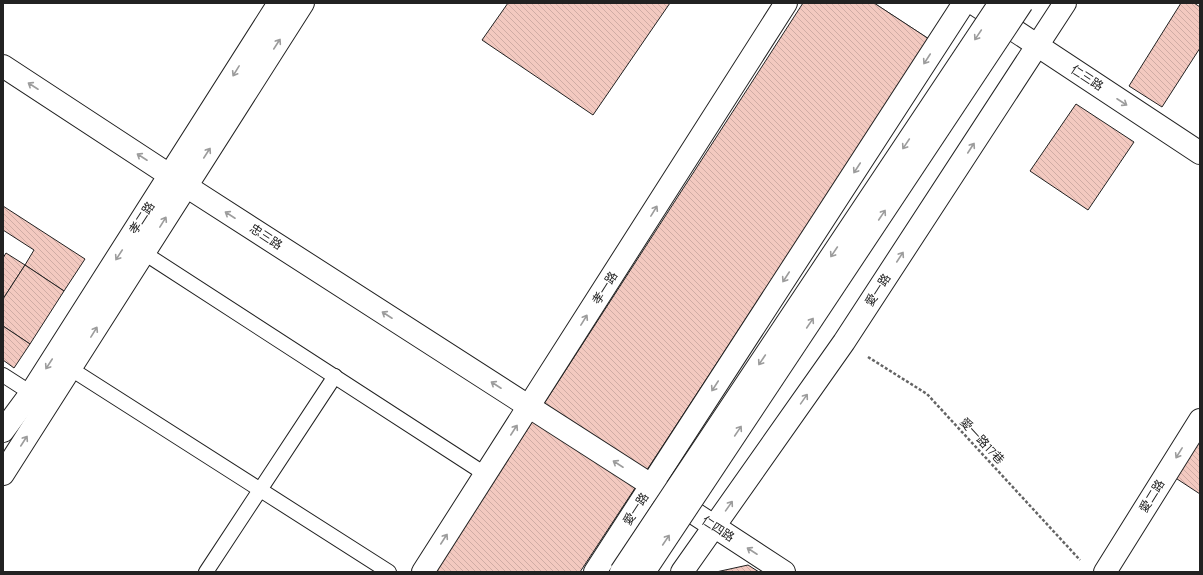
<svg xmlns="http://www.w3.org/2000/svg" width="1203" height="575" font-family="Barlow,'Noto Sans TC',sans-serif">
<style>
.pier{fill:#fff;stroke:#6f6f6f}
.building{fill:url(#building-back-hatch);stroke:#222}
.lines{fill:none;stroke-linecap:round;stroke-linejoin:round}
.lane-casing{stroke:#222;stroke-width:16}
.street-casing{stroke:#222;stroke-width:24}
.secondary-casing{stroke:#222;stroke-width:24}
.path{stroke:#646464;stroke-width:2.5;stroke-dasharray:3 2;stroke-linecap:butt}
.lane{stroke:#fff;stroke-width:14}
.street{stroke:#fff;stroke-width:22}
.secondary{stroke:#fff;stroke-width:22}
.highway-bridge-casing{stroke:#222;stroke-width:24;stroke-linecap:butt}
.highway-bridge{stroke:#fff;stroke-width:22}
.oneway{stroke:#9c9c9c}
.labels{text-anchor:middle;stroke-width:3;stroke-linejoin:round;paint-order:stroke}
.street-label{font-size:12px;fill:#222;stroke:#fff}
</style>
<defs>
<pattern id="building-back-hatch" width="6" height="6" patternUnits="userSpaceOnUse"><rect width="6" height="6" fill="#f3c9c0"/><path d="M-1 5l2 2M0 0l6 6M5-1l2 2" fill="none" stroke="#d0aca5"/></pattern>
</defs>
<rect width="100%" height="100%" fill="#fff"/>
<polygon class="pier" points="874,3 953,3 929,39"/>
<g class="building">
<polygon points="508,3 670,3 593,115 482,40"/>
<polygon points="803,3 874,3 929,39 641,479 538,413"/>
<polygon points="1181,3 1194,3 1200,7 1200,48 1162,107 1129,86"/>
<polygon points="1076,104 1134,142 1088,210 1030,171"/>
<polygon points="3,206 85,259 64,291 25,265 34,250 3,230"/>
<polygon points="6,253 25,265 3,299 3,258"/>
<polygon points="25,265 64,291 30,344 3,326 3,299"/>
<polygon points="3,326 30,344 14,368 3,360"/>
<polygon points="538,413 641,479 580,572 435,572"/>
<polygon points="1200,432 1200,494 1171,475"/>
<polygon points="748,565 759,572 716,572"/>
</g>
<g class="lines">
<g class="lane-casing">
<g id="lane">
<polyline points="144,253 485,474"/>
<polyline points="71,369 389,572"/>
<polyline points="3,375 31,393"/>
<polyline points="206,572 335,376"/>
</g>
</g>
<g class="street-casing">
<g id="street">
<polyline points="973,3 1200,153"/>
<polyline points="3,66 186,186 651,485 784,572"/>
<polyline points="423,572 786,3"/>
<polyline points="595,572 964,3"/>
<polyline points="682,572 844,342 1065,3"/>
<polyline points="1105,572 1200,420"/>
</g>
</g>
<g class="secondary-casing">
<g id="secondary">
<polyline points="3,431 31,393 279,3"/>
<polyline points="3,474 303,3"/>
</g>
</g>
<polyline class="path" points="868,357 927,394 1080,560"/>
<use href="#lane" class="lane"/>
<use href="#street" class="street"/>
<use href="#secondary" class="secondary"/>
<g class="highway-bridge-casing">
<g id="highway-bridge">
<polyline points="621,572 1000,3"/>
<polyline points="644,572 1022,3"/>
</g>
</g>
<use href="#highway-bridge" class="highway-bridge"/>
</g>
<defs><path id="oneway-shaft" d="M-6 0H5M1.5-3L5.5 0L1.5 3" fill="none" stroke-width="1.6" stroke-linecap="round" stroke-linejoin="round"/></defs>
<g class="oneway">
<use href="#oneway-shaft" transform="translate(978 35) rotate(124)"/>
<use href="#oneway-shaft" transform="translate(277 44) rotate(-57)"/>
<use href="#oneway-shaft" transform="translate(927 59) rotate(123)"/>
<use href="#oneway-shaft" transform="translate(236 71) rotate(122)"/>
<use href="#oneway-shaft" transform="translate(33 86) rotate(-147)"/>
<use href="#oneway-shaft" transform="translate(1122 102) rotate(33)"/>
<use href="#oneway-shaft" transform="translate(906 144) rotate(124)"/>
<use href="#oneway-shaft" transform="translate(971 148) rotate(-57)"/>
<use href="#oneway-shaft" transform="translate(207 153) rotate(-57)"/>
<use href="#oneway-shaft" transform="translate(142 157) rotate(-147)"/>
<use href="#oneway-shaft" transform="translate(857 168) rotate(123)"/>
<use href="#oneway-shaft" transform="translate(654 211) rotate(-58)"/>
<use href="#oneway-shaft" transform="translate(230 215) rotate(-147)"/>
<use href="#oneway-shaft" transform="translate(882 215) rotate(-56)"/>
<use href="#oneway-shaft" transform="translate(163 222) rotate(-58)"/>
<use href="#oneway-shaft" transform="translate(834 252) rotate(124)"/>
<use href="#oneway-shaft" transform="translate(119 255) rotate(123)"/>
<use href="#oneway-shaft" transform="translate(900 257) rotate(-57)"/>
<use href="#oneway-shaft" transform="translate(786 277) rotate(123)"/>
<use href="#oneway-shaft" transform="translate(387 315) rotate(-147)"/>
<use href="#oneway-shaft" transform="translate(584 320) rotate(-58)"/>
<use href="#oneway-shaft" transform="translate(810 323) rotate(-56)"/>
<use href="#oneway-shaft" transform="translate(94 332) rotate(-58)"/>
<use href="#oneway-shaft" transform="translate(762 360) rotate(124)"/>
<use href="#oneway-shaft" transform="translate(49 364) rotate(123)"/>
<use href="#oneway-shaft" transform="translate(496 385) rotate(-147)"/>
<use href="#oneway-shaft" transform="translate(715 386) rotate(123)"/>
<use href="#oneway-shaft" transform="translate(804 399) rotate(-55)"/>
<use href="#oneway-shaft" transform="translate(514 430) rotate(-57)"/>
<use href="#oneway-shaft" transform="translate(738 431) rotate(-56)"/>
<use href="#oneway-shaft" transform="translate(24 441) rotate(-57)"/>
<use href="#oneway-shaft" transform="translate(1179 453) rotate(122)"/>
<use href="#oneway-shaft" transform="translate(618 464) rotate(-147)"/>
<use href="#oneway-shaft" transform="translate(729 506) rotate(-55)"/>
<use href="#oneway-shaft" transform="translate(444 539) rotate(-57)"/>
<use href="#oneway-shaft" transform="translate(666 540) rotate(-56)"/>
<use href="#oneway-shaft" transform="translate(752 551) rotate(-147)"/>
</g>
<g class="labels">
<g class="street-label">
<text transform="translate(1087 78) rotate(33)" y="4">仁三路</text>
<text transform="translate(142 218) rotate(-57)" y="4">孝二路</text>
<text transform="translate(266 237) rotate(33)" y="4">忠三路</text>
<text transform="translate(605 288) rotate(-58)" y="4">孝一路</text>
<text transform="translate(878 290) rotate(-57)" y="4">愛一路</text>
<text transform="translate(982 441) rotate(47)" y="4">愛一路17巷</text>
<text transform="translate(1152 496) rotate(-58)" y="4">愛二路</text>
<text transform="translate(636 509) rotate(-57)" y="4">愛一路</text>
<text transform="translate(718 529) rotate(33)" y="4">仁四路</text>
</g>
</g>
<rect width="1203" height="575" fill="none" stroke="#222222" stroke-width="8"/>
</svg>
